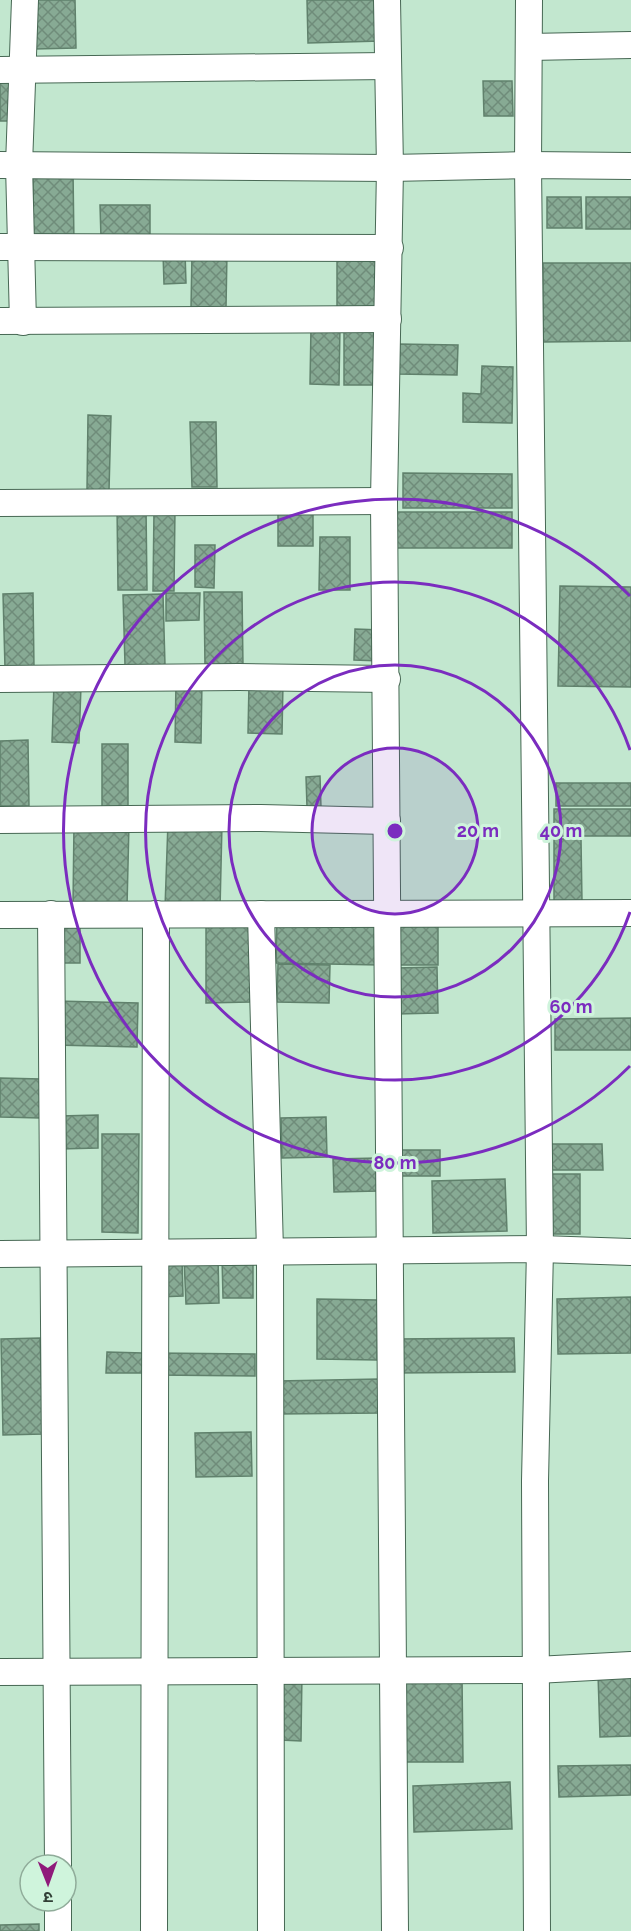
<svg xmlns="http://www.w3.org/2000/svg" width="631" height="1931" font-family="Raleway,'Noto Sans Devanagari',sans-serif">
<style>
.building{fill:url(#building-cross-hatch);stroke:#60816c;stroke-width:1.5}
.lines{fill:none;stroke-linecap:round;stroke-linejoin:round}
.street-casing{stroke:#476854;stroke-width:28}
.street{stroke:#fff;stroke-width:26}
.ring{fill:none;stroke:#7b2cbf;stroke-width:3}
.centre{fill:#7b2cbf;stroke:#cff4dc;stroke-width:3}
.ring-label{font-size:18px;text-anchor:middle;font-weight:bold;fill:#7b2cbf;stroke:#cff4dc;stroke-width:6;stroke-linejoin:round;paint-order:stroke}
</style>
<defs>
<pattern id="building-cross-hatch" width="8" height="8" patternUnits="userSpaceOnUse" patternTransform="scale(1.5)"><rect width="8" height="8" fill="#87aa94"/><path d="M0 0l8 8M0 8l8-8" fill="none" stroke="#6f8c7a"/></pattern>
</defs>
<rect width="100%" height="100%" fill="#c2e7cf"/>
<g class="building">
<polygon points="34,0 75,0 76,48 35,49"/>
<polygon points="307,0 380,0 381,41 308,43"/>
<polygon points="0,80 17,80 16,121 0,121"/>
<polygon points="483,81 512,81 513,116 484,116"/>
<polygon points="73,170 74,244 33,244 33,171"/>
<polygon points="547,197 581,197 582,228 547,228"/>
<rect x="586" y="197" width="45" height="32"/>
<polygon points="100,205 150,205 150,238 101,238"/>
<rect x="337" y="250" width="47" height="60"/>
<polygon points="185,252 186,283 164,284 163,253"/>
<polygon points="192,253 227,253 226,308 191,308"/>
<polygon points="543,263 631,263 631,341 543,342"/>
<polygon points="311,326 340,327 339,385 310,384"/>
<rect x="344" y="327" width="39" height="58"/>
<polygon points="398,344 458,345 457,375 397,374"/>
<polygon points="482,366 513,367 512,423 463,422 463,393 481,394"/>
<polygon points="88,415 111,416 109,491 87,490"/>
<polygon points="190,422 216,422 217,487 192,487"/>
<polygon points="403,473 512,474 512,508 403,508"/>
<rect x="278" y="502" width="35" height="44"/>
<polygon points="117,506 146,506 147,590 118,590"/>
<polygon points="154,509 175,509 174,591 153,591"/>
<rect x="396" y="512" width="116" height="36"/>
<polygon points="320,537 350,537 350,590 319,590"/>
<polygon points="195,545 215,545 214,588 195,587"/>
<polygon points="560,586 631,587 631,687 558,686"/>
<polygon points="204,592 242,592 243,666 205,666"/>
<polygon points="33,593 34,667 5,668 3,594"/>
<polygon points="166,593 200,593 199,620 166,621"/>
<polygon points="163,594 165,665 125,665 123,595"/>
<polygon points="355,629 381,630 381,661 354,660"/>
<polygon points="176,681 202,681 201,743 175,742"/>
<polygon points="249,683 283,684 282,734 248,733"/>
<polygon points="54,684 81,686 79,743 52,742"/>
<polygon points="28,740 29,806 0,806 0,741"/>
<polygon points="102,744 128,744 128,808 102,809"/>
<polygon points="320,776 321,807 307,807 306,777"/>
<rect x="556" y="783" width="75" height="23"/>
<rect x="554" y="809" width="77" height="27"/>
<polygon points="168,822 222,824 220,910 165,908"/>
<polygon points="74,823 129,824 127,907 73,906"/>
<polygon points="554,839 581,839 582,901 554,902"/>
<polygon points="277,918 380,920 379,965 276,963"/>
<polygon points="206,921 249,921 250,1002 206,1003"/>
<polygon points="438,922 438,965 395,965 395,923"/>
<rect x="59" y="925" width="21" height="38"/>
<polygon points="278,964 330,965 329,1003 277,1002"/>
<polygon points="437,967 438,1013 397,1014 396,968"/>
<polygon points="56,1001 138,1003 137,1047 55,1045"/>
<polygon points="631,1018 631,1050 555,1050 555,1019"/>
<polygon points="0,1078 41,1079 40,1118 0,1117"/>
<polygon points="98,1115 98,1148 60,1149 60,1116"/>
<polygon points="326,1117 327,1157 282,1158 281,1118"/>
<polygon points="102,1134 139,1134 138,1233 102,1232"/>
<polygon points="551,1144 602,1144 603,1170 551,1170"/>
<rect x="394" y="1150" width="46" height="26"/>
<polygon points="378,1158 379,1191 334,1192 333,1159"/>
<rect x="552" y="1174" width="28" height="60"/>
<polygon points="505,1179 507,1231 433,1233 432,1181"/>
<polygon points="218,1257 219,1303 186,1304 184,1258"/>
<polygon points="157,1258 182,1258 183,1296 157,1297"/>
<polygon points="222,1258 253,1258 253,1298 223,1298"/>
<polygon points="631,1297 631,1353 558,1354 557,1299"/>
<polygon points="317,1299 378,1300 377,1360 317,1359"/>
<polygon points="40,1338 43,1434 3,1435 1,1339"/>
<polygon points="514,1338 515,1372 397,1373 396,1339"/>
<polygon points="107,1352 143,1353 143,1373 106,1373"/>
<polygon points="155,1353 255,1354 255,1376 155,1375"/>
<polygon points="379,1379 380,1413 279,1414 278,1381"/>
<polygon points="251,1432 252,1476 196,1477 195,1433"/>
<polygon points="282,1673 302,1673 301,1741 280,1740"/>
<polygon points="631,1673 631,1736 600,1737 598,1674"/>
<polygon points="462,1676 463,1762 404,1762 403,1677"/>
<polygon points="631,1765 631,1795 559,1797 558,1766"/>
<polygon points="510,1782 512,1829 414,1832 413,1786"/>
<polygon points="39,1924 39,1931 0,1931 0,1925"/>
</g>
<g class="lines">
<g class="street-casing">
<g id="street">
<polyline points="387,0 390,168 384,501 395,1931"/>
<polyline points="529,0 528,165 540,1249 535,1481 537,1931"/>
<polyline points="529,47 631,45"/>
<polyline points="0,70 388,66"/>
<polyline points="0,165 390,168 528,165 631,166"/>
<polyline points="0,247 390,248"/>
<polyline points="0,321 388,319"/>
<polyline points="23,322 19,165 25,0"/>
<polyline points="0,503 384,501"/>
<polyline points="0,679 239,677 387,679"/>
<polyline points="0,820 261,818 387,821"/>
<polyline points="51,914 58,1865"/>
<polyline points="261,914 270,1251 271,1931"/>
<polyline points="0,915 631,913"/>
<polyline points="0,1254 540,1249 631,1252"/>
<polyline points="0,1672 536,1670 631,1665"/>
<polyline points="58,1901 58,1931"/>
<polyline points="154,1931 156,914"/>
</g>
</g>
<use href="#street" class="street"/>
</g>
<circle cx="395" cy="831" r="83" fill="#7b2cbf" fill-opacity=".12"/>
<g class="ring">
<circle cx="395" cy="831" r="83"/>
<circle cx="395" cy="831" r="166"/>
<path d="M630 912A249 249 0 1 1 630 750"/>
<path d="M630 1066A332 332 0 1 1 630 596"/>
</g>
<circle cx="395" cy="831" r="9" class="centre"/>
<g class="ring-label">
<text x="478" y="837">20 m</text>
<text x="561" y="837">40 m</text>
<text x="571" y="1013">60 m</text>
<text x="395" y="1169">80 m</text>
</g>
<g transform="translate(48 1883) rotate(179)"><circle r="28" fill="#cff4dc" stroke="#90ac9a" stroke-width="1.5"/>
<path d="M0-4.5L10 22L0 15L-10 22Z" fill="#8f1a7a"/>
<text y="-9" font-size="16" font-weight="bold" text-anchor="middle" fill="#313f36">उ</text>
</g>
</svg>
